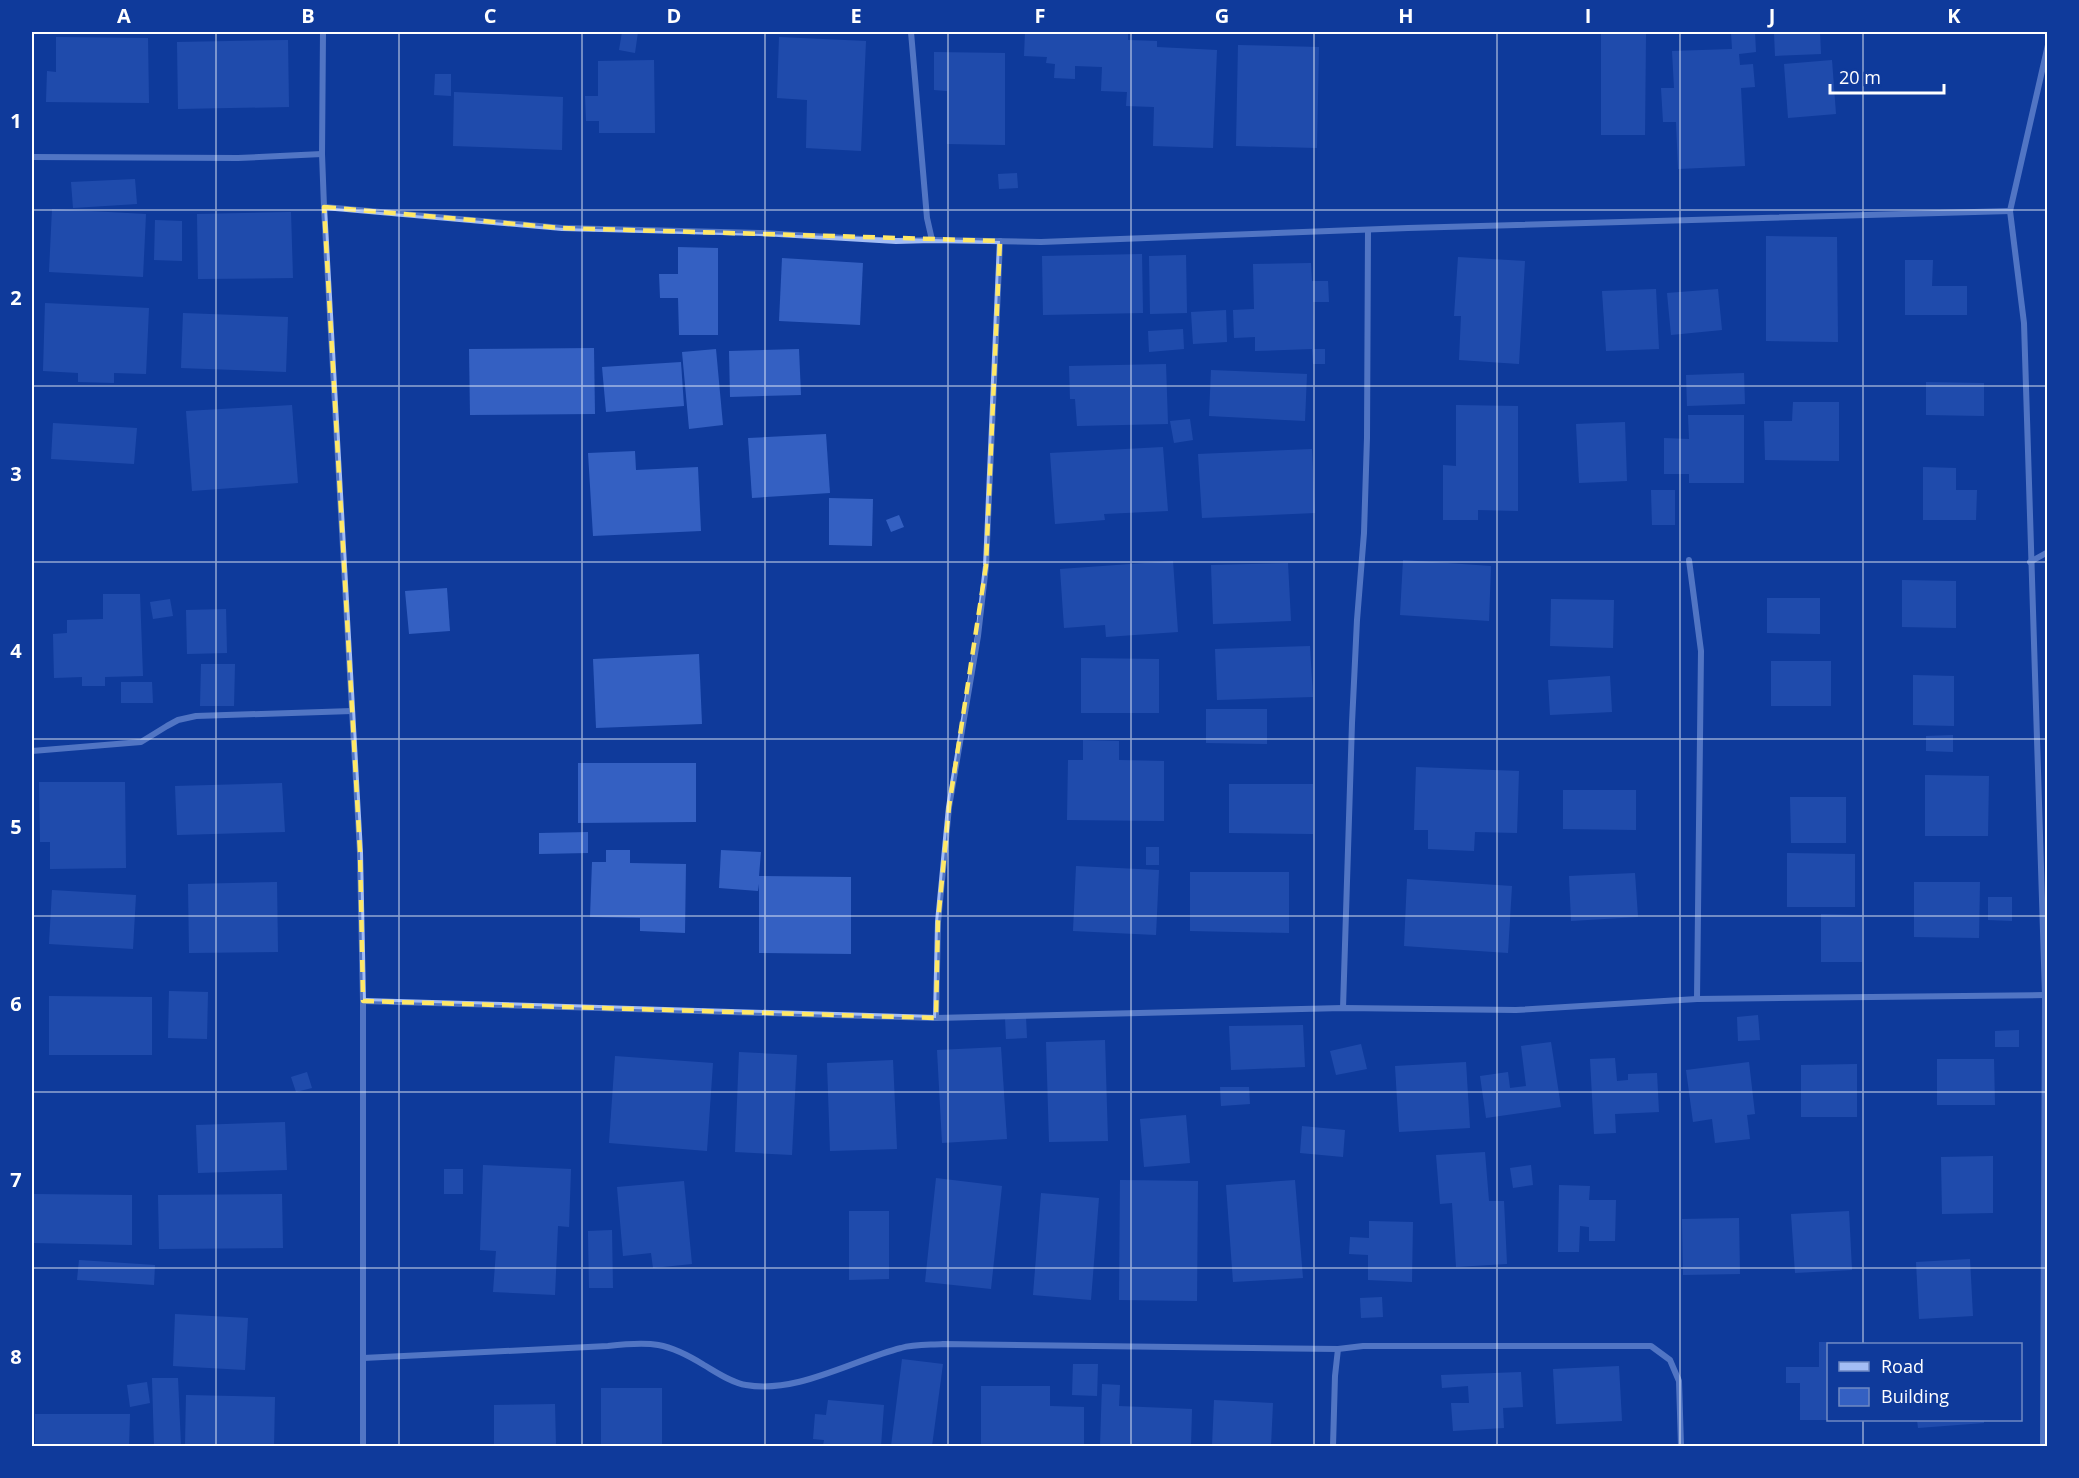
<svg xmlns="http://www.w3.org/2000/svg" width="2079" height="1478" font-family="'Open Sans',sans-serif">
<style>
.building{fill:#3460c2}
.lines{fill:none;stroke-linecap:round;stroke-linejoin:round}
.minor{stroke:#a3bdf5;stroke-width:6}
.marked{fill:none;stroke:#ffe867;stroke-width:4.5;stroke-dasharray:12 8;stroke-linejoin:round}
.grid{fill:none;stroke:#fff;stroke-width:1.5;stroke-opacity:0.55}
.neatline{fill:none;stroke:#fff;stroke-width:2}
.grid-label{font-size:20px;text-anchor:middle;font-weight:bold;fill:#fff}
</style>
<rect width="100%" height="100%" fill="#0f3a9b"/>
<g class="building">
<polygon points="622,32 638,32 635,53 619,50"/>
<polygon points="1025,32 1128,32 1128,40 1157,41 1157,47 1217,50 1213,148 1153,146 1154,107 1126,106 1127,92 1101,91 1102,67 1075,66 1075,79 1054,78 1055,64 1046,63 1047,57 1024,56"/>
<polygon points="1731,32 1755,32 1756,52 1739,54 1740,65 1753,64 1755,87 1741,88 1745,166 1678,169 1676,122 1663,122 1661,88 1674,88 1672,51 1732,49"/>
<polygon points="1774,32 1820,32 1821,54 1775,56"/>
<polygon points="1601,33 1646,34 1645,135 1601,135"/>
<polygon points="56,37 148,38 149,103 46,102 47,71 56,72"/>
<polygon points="779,37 866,41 861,151 806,148 807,100 777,98"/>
<polygon points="288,40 289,107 178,109 177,42"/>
<polygon points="1238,45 1319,47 1317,148 1236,146"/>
<polygon points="934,52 1005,53 1005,145 947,144 947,91 934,90"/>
<polygon points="654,60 655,133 599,133 599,121 586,121 585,96 598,96 598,61"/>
<polygon points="1832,60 1836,114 1788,118 1784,64"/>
<polygon points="435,74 451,74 451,96 434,95"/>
<polygon points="454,92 563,97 562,150 453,146"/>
<polygon points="1017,173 1018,188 999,189 998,174"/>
<polygon points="135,179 137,204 73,208 71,182"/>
<polygon points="52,209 146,214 143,277 49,272"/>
<polygon points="291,212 293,278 198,279 197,214"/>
<polygon points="155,220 182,221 182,261 154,260"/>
<polygon points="1766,236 1837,237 1838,342 1766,341"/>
<polygon points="678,247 718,248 718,335 679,335 678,298 660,298 659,274 678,274"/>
<polygon points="1142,254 1143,313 1043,315 1042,256"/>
<polygon points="1186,255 1187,313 1150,314 1149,256"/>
<polygon points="1458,257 1525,261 1519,364 1459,360 1461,316 1454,316"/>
<polygon points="782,258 863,263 860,325 779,321"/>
<polygon points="1905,260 1933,260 1932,286 1967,286 1967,315 1905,315"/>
<polygon points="1311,263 1312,281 1328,281 1329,302 1313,302 1314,349 1325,349 1325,364 1313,364 1312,349 1255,351 1255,337 1234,338 1233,310 1254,309 1253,264"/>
<polygon points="1656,289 1659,349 1606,351 1602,291"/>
<polygon points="1718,289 1722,330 1671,335 1667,293"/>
<polygon points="45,303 149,308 146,374 114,373 114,383 78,382 78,373 43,371"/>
<polygon points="1226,310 1227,342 1193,344 1191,312"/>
<polygon points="183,313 288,317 286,372 181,368"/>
<polygon points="1183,329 1184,349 1149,352 1148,331"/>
<polygon points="594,348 595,414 470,415 469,349"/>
<polygon points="716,349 723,425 689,429 682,352"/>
<polygon points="799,349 801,395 730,397 729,351"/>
<polygon points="681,362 684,406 606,412 602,367"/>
<polygon points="1166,364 1168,424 1077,426 1075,399 1070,399 1069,366"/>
<polygon points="1211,370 1307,374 1305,421 1209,416"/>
<polygon points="1744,373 1745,404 1687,406 1686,375"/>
<polygon points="1926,382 1984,383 1984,416 1926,415"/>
<polygon points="1793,402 1839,402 1839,461 1765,460 1764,421 1792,421"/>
<polygon points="292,405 298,483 192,491 186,411"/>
<polygon points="1456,405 1518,406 1518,511 1478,510 1478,520 1443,520 1443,465 1456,466"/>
<polygon points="1688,415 1744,415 1744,483 1689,483 1689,474 1664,474 1664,438 1689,439"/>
<polygon points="1190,419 1193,440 1174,443 1170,421"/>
<polygon points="1625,422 1627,481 1579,483 1576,424"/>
<polygon points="53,423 137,428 134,464 51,459"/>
<polygon points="826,434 830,493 752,498 748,438"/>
<polygon points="1163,447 1168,511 1104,514 1105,520 1055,524 1050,453"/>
<polygon points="1312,449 1315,513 1202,518 1198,454"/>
<polygon points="635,451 636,470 698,467 701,531 593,536 588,453"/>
<polygon points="1923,467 1956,468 1956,490 1977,490 1976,520 1923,520"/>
<polygon points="1651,490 1675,490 1675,525 1652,525"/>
<polygon points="829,498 873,499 872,546 829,545"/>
<polygon points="899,515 904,527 891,532 886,520"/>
<polygon points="1403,560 1491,566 1489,621 1400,615"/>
<polygon points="1173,561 1178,632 1106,637 1105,625 1064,628 1060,569"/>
<polygon points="1288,563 1291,621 1213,624 1211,565"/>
<polygon points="1902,580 1956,581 1956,628 1902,627"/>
<polygon points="447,588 450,631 409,634 405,591"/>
<polygon points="103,594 140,594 143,676 105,677 105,686 82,686 82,677 54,678 53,634 67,633 67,620 103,619"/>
<polygon points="1767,598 1820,598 1820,634 1767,633"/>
<polygon points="170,599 173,616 153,619 150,602"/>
<polygon points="1551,599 1614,600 1613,648 1550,646"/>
<polygon points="226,609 227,653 187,654 186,610"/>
<polygon points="1310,646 1313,697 1217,700 1215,649"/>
<polygon points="699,654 702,724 596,728 593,659"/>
<polygon points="1081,658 1159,659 1159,713 1081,713"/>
<rect x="1771" y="661" width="60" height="45"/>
<polygon points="201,664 235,664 234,706 200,706"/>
<polygon points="1913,675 1954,676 1954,726 1913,725"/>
<polygon points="1610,676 1612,712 1550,715 1548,680"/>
<polygon points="121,682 152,682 153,703 121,703"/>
<polygon points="1206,709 1267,709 1267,744 1206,743"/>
<polygon points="1953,735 1953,752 1926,751 1926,736"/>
<polygon points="1083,740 1119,741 1119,760 1164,761 1164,821 1067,820 1068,760 1083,760"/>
<polygon points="578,763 696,763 696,822 578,823"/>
<polygon points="1416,767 1519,771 1517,833 1475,832 1474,851 1428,849 1428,830 1414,830"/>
<polygon points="1925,775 1989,776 1988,836 1925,836"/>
<polygon points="39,782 125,782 126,868 50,869 50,842 40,842"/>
<polygon points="282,783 285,832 177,835 175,786"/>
<polygon points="1229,784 1313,784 1313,834 1229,833"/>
<polygon points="1563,790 1636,790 1636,830 1563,829"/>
<polygon points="1790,797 1846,797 1846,843 1791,843"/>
<polygon points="588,832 588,853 539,854 539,833"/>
<rect x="1146" y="847" width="13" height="18"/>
<polygon points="606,850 630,850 630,863 686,864 685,933 640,931 640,918 590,917 592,862 606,862"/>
<polygon points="721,850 761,852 759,876 851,877 851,954 759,953 759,884 758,891 719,888"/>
<polygon points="1787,853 1855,854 1855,907 1787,907"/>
<polygon points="1076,866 1159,870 1156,935 1073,931"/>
<polygon points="1190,872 1289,872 1289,933 1190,931"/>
<polygon points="1635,873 1638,917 1571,921 1569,876"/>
<polygon points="1407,879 1512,886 1508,953 1404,946"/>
<polygon points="277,882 278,952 189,953 188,884"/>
<polygon points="1914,882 1980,882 1979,938 1914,937"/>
<polygon points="52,890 136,895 133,949 49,944"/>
<polygon points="1988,897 2012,897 2012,921 1988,920"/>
<polygon points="1821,914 1862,915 1862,962 1821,962"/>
<polygon points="169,991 208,992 207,1039 168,1038"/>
<polygon points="49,996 152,997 152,1055 49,1055"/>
<polygon points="1758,1015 1760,1040 1738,1041 1737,1017"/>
<polygon points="1026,1017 1027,1038 1006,1039 1005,1018"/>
<polygon points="1303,1025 1305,1067 1231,1070 1229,1026"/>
<polygon points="2019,1030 2019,1047 1995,1047 1995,1031"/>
<polygon points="1105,1040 1108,1141 1049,1142 1046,1042"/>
<polygon points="1551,1042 1561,1107 1486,1118 1480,1076 1508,1072 1510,1088 1526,1086 1521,1046"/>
<polygon points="1361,1044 1367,1069 1336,1075 1330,1051"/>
<polygon points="1001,1047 1007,1139 942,1143 937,1050"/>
<polygon points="739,1052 797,1055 792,1155 735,1152"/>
<polygon points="615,1056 713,1063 707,1151 609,1143"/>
<polygon points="1615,1058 1617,1081 1628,1080 1628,1074 1657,1073 1659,1112 1615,1114 1616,1133 1594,1134 1590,1059"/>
<polygon points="1937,1059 1994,1059 1995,1105 1937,1105"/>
<polygon points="893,1060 897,1149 830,1151 827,1063"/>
<polygon points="1466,1062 1470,1128 1399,1132 1395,1066"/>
<polygon points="1749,1062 1755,1114 1747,1115 1750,1139 1715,1143 1712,1119 1693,1122 1686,1070"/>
<polygon points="1857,1064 1857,1117 1801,1117 1801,1065"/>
<polygon points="307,1072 312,1088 296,1092 291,1077"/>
<polygon points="1220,1087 1249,1087 1250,1104 1221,1106"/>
<polygon points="1186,1115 1190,1163 1144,1167 1140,1119"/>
<polygon points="285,1122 287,1170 198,1173 196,1125"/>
<polygon points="1302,1126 1345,1130 1343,1157 1300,1153"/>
<polygon points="1485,1152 1489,1201 1504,1201 1507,1264 1456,1267 1452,1203 1440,1204 1436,1155"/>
<polygon points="1993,1156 1993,1213 1942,1214 1941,1157"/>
<polygon points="483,1165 571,1169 569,1227 558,1226 555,1295 493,1292 496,1251 480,1250"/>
<polygon points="1531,1165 1533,1185 1513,1188 1510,1168"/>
<rect x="444" y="1169" width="19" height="25"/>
<polygon points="936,1178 1002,1186 991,1289 925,1282"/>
<polygon points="1120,1180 1198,1181 1197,1301 1119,1300"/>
<polygon points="1295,1180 1303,1278 1233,1282 1226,1185"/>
<polygon points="684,1181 692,1264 653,1268 651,1253 623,1256 617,1187"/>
<polygon points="1559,1185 1590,1186 1589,1200 1616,1200 1615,1241 1589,1241 1589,1227 1580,1226 1579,1252 1558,1252"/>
<polygon points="1041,1193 1099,1198 1091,1300 1033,1295"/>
<polygon points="32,1194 132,1195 132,1245 32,1243"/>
<polygon points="282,1194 283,1248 159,1249 158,1195"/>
<polygon points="849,1211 889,1211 889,1279 849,1280"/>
<polygon points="1849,1211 1852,1270 1795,1273 1791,1214"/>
<polygon points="1739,1218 1740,1274 1683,1275 1682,1219"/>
<polygon points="1369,1221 1413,1222 1412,1282 1368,1280 1368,1255 1349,1254 1350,1237 1369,1238"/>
<polygon points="612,1230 613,1288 589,1288 588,1231"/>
<polygon points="1970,1259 1973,1316 1919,1319 1916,1262"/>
<polygon points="79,1260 155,1265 154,1285 77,1280"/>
<polygon points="1382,1297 1383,1317 1361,1318 1360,1298"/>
<polygon points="175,1314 248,1318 245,1370 173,1366"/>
<polygon points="1819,1342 1866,1342 1866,1344 1828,1344 1828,1420 1800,1420 1800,1383 1786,1383 1786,1367 1819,1367"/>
<polygon points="902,1359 943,1364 932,1446 891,1446"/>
<polygon points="1073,1364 1098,1364 1097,1396 1072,1395"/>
<polygon points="1619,1366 1622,1421 1556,1424 1553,1369"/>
<polygon points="1521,1372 1523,1407 1503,1408 1504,1428 1453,1431 1451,1403 1469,1403 1468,1386 1442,1388 1441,1375"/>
<polygon points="152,1378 178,1378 181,1446 154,1446"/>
<polygon points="147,1382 150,1403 130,1407 127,1385"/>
<polygon points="1102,1384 1120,1385 1119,1406 1192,1409 1191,1446 1100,1446"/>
<polygon points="981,1386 1050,1386 1050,1406 1084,1407 1084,1446 981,1446"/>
<rect x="601" y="1388" width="61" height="58"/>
<polygon points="186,1395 275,1397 274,1446 185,1446"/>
<polygon points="828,1400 884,1405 881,1446 823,1446 824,1440 813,1439 815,1414 826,1415"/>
<polygon points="1214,1400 1273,1403 1271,1446 1212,1446"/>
<polygon points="555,1404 556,1446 494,1446 494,1405"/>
<polygon points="35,1414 130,1414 129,1446 35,1446"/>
<polygon points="1917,1420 1984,1420 1984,1423 1918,1428"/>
</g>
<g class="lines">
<g class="minor">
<polyline points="323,32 322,154 324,207 360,852 363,1001 363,1446"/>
<polyline points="911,32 927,218 932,240"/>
<polyline points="32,157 238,158 322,154"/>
<polyline points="324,207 562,228 760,233 896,241 932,240 1041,242 1408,228 2010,211"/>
<polyline points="1689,560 1701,651 1697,999"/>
<polyline points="2030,562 2048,552"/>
<polyline points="32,751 141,742 167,726 178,720 196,716 352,711"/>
<polyline points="363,1001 936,1018 1343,1008 1516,1010 1697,999 2045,995"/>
<polyline points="1343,1008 1352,723 1357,620 1364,533 1367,438 1368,231"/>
<polyline points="936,1018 938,922 949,807 978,636 986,566 1000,241"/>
<path d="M363,1358l245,-12c43,-5 59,-4 96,19 12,7 28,18 42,20 51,9 107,-25 155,-37 13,-4 28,-3 42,-4l395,5"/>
<polyline points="1333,1446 1335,1376 1338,1349 1363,1346 1651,1346 1670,1360 1679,1381 1681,1446"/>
<polyline points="2043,1446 2045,995 2024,323 2010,211 2048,45"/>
</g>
</g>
<path d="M0 0H2079V1478H0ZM324,207l238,21 438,13 -14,325 -37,241 -11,115 -2,96 -573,-17 -3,-149z" fill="#0f3a9b" fill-opacity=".55" fill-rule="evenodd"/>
<path class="marked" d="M324,207l238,21 438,13 -14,325 -37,241 -11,115 -2,96 -573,-17 -3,-149z"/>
<path class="grid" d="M216,32v1414M399,32v1414M582,32v1414M765,32v1414M948,32v1414M1131,32v1414M1314,32v1414M1497,32v1414M1680,32v1414M1863,32v1312M32,210h2016M32,386h2016M32,562h2016M32,739h2016M32,916h2016M32,1092h2016M32,1268h2016M1863,1420v26"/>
<rect width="2079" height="1478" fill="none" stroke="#0f3a9b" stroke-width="66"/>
<rect x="1827" y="1343" width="195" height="78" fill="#0f3a9b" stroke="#6f89c3" stroke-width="1.5"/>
<rect x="1839" y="1362" width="30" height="9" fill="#a3bdf5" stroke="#6f89c3" stroke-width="1.5"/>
<text x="1881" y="1373" font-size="18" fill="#ffffff">Road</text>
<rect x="1839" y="1388" width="30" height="18" fill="#3460c2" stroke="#6f89c3" stroke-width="1.5"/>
<text x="1881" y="1403" font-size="18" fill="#ffffff">Building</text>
<path d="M1830 84v9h114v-9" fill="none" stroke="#ffffff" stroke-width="3"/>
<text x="1839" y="84" font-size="18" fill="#ffffff" stroke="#0f3a9b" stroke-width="4.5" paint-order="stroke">20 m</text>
<rect x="33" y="33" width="2013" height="1412" class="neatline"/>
<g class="grid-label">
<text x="124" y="23">A</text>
<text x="308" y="23">B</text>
<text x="490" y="23">C</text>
<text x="674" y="23">D</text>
<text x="856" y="23">E</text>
<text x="1040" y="23">F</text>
<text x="1222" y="23">G</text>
<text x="1406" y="23">H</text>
<text x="1588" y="23">I</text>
<text x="1772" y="23">J</text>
<text x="1954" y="23">K</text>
<text x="16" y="128">1</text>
<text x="16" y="305">2</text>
<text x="16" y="481">3</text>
<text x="16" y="658">4</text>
<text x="16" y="834">5</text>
<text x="16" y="1011">6</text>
<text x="16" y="1187">7</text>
<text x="16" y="1364">8</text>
</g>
</svg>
